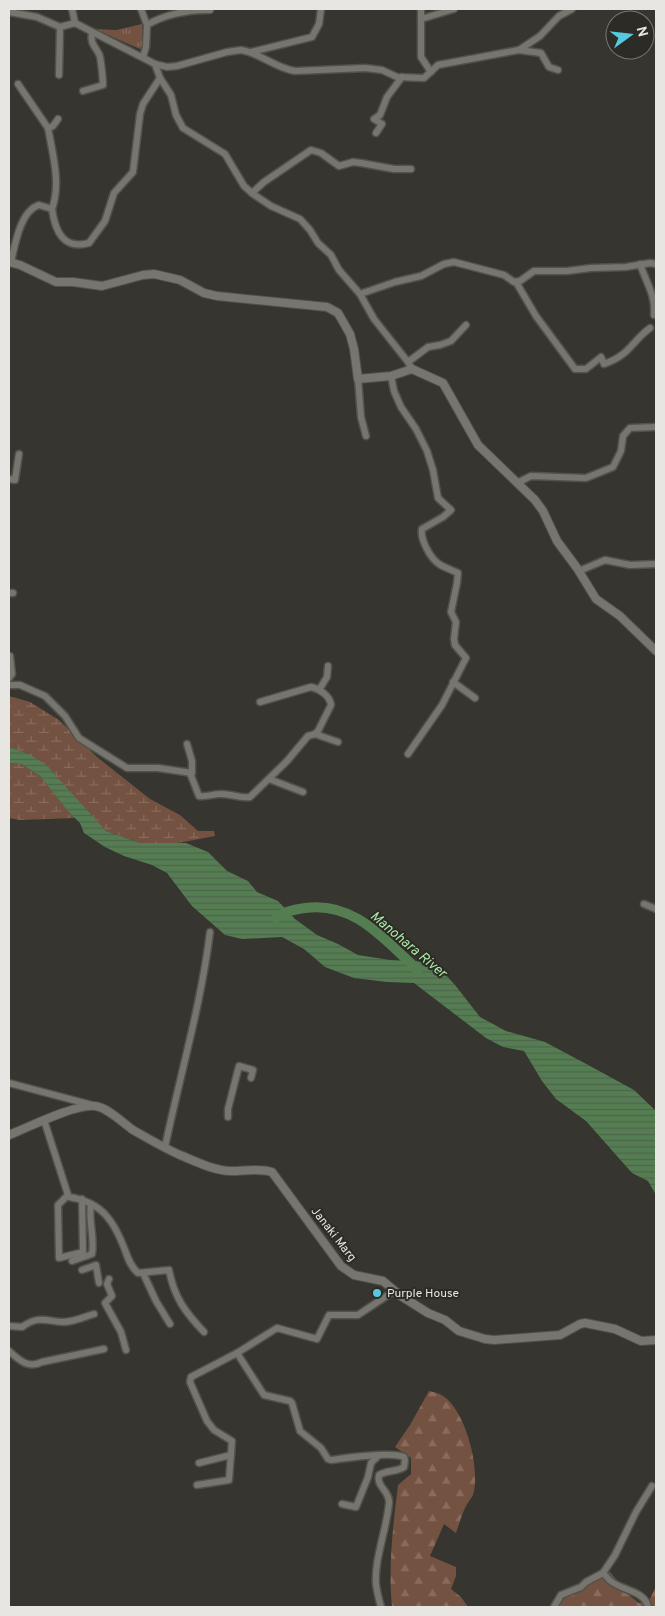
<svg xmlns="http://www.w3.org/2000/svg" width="665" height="1616" font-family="Overpass,sans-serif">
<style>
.grass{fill:url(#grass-tufts)}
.forest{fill:url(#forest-firs)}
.wetland{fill:url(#wetland-marsh)}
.water{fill:url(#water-rules)}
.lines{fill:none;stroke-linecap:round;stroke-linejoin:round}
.river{stroke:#557d52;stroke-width:10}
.minor-casing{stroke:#52514c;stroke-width:9}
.tertiary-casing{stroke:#52514c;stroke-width:10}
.minor{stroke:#76756e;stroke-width:6}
.tertiary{stroke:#76756e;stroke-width:8}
.poi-dot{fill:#56c9e1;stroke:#2c2b25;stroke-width:2}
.labels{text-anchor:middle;stroke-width:4;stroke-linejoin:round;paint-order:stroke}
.street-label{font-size:12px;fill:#e7e6e2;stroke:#2c2b25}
.poi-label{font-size:12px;fill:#e7e6e2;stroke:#2c2b25;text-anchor:start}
.water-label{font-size:14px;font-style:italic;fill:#aae6a5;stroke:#2c2b25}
</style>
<defs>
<pattern id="grass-tufts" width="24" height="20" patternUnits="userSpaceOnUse" patternTransform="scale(1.25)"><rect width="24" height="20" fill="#745241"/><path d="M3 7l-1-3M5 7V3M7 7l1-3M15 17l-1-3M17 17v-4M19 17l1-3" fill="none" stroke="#886b5c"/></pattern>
<pattern id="forest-firs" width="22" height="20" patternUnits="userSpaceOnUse" patternTransform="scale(1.25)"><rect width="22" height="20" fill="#745241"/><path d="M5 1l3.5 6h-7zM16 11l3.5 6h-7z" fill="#886b5c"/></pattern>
<pattern id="wetland-marsh" width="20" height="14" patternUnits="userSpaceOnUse" patternTransform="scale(1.25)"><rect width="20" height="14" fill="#745241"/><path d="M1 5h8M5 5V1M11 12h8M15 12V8" fill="none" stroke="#886b5c"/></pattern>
<pattern id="water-rules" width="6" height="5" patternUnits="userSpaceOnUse" patternTransform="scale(1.25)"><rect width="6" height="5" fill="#557d52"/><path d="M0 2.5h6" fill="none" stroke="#4e644c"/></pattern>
</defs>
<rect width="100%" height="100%" fill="#36352f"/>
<polygon class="grass" points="142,24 144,44 143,48 140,49 94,29 116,30"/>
<g class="forest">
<path d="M429,1391c4,1 10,2 14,5 23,15 38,74 30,99 -2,4 -6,8 -8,13 -4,8 -6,17 -9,25l-12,-9 -14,32 26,11v9l-5,13 10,8 7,10h-76c-4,-41 1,-81 6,-122l13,-11v-16l-16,-11 15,-22z"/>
<path d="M610,1572l19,23 10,8 10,-2 7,-15v21h-102c16,-15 35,-27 56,-35z"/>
</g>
<g class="wetland">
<polygon points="9,696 30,702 59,720 97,757 150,799 180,815 198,831 214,831 215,836 178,843 140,843 106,831 29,754 9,747"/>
<polygon points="9,763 21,764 40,776 75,818 20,820 9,818"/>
</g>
<polygon class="water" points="9,747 29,754 46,765 106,831 140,843 186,843 208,852 227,871 248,881 257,892 278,901 295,919 317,935 338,944 358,955 390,960 434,962 455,985 480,1017 506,1031 545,1042 590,1066 634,1090 656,1111 656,1195 648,1181 632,1173 586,1121 556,1099 542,1081 524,1051 503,1047 486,1038 414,983 387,982 354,978 325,967 304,949 282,937 242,939 225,935 192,906 167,873 152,865 124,856 105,847 84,833 80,823 68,811 40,776 21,764 9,763"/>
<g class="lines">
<path class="river" d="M276,918c8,-6 19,-9 29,-10 50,-7 79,32 113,62"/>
<g class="minor-casing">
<g id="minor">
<polyline points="72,9 75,23"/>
<polyline points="141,9 147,25"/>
<polyline points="421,9 421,57 431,72"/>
<path d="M9,12l28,5 23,10 15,-4 80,41 12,3 10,-1 50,-14 14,-2c19,3 34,18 54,21l70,-3 17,2 15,7 27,1 14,-13 81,-15 21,-14 19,-20 13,-7"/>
<polyline points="421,19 454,9"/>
<polyline points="519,50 541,53 549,67 558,70"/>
<polyline points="251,52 312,37 319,24 321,9"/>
<path d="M143,57l3,-10 1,-22c16,-10 43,-16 63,-15"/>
<polyline points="155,64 160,78 171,95 176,115 183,128 225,154 244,186 253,194 271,206 300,219 310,230 318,243 331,255 339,270 360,294 374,319 408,362 412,369"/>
<polyline points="59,75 60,27"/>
<polyline points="18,84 48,128"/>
<path d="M83,91l20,-6c0,-4 -2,-28 -4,-31 -5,-9 -9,-11 -7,-22"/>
<polyline points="376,133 382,124 374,119 380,115 387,97 402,77"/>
<polyline points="252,193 264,182 311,150 321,153 339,166 353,162 361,163 394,169 411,169"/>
<path d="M52,209c3,22 11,41 37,34l16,-22 9,-28 19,-21 7,-58 3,-10 17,-26"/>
<path d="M11,262c4,-17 9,-51 28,-57l13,4c9,-25 1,-54 -4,-81l5,-2 5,-7"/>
<path d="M640,264c6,18 16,32 14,51"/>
<path d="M516,282l20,34 39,53h11l15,-12 3,7c26,-9 27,-22 46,-36"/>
<polyline points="360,294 395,282 421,276 444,264 454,262 504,275 514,282 520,281 534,271 567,271 591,268 626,267 650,263 656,264"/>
<polyline points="408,362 428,347 440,345 451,341 466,325"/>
<path d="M391,376l3,15 7,16 15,22 11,22 6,19 5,28 13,12 -8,7 -21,12c-2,10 8,29 17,35 6,4 13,6 19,9l-1,10 -6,29 5,10 -2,17 1,6 11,13 -24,47 -34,49"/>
<polyline points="358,379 361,417 366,436"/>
<polyline points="9,479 15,480 19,454"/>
<polyline points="517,483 531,476 586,478 613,467 621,451 623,436 630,428 656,427"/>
<polyline points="579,571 605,560 630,565 656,564"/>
<polyline points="9,593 13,593"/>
<polyline points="9,678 12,674 10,656"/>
<polyline points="453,682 475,698"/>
<polyline points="9,685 20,685 45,696 65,716 79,738 127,768 158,768 192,773 192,761 187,744"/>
<polyline points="319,690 327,677 328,666"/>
<polyline points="315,734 338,742"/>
<path d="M190,773l9,23c8,1 14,-2 21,-2 10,-1 20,5 30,3l37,-36 21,-25 7,-2 3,-3 13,-26c-1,-9 -11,-16 -20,-18l-51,15"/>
<polyline points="269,779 303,792"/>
<polyline points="644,904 656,909"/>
<polyline points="9,1083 92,1105"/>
<polyline points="228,1117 228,1109 239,1066 253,1070 251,1078"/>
<path d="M44,1120l24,75 1,2c33,5 45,24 56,53 3,9 6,17 13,23l31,-3c5,27 16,42 35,62"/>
<path d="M165,1147c15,-72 36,-142 45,-215"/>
<polyline points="68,1195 58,1205 59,1258 83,1252 82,1199"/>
<path d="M72,1261l20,-7c3,-17 -4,-33 -1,-50"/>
<polyline points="82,1270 96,1265 99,1283"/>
<polyline points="143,1273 156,1301 170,1324"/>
<polyline points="109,1279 107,1284 112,1296 105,1303 121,1332 126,1350"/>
<path d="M9,1326l13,1c17,-12 23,-6 41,-5 10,0 21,-5 31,-8"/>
<path d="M9,1351c10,9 19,18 33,11l62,-13"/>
<path d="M237,1353l27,42 26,6 2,2 8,28 21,17 7,11 3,1c15,-2 61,-9 73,-3l1,3 -1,7c-7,5 -17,3 -25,8 -3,12 11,16 10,28 -2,25 -15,57 -13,81 1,8 3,16 5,23"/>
<polyline points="199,1463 231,1455"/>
<polyline points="197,1485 229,1480 232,1441 214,1430 207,1421 190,1382 191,1377 237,1353 277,1328 317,1339 329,1315 358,1315 394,1291"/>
<polyline points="342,1504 356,1507 368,1477 371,1463 378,1456"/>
<polyline points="603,1573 615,1555 636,1512 652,1486"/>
<path d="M554,1607l7,-12 20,-8 5,-5 17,-9c3,3 6,7 9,9 10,8 33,9 36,25"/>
</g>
</g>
<g class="tertiary-casing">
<g id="tertiary">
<polyline points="9,262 20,265 56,282 73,282 102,286 143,275 154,274 180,280 204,293 217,296 327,307 338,313 350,334 354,349 358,379 391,376 412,369 443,383 478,445 535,500 543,511 557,541 577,568 596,599 620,616 656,651"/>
<path d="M9,1135c20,-8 66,-31 86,-29 12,1 28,17 38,24 16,9 31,18 47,25 15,6 34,16 51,16 14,0 28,-3 41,1l69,94 13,9 29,6 18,15 27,17 17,7 14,11 26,8 9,1 66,-5 20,-11 5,-1 30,6 26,12 15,-1"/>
</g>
</g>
<use href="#minor" class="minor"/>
<use href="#tertiary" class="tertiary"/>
</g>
<circle class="poi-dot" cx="377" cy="1293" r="5"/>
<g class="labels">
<g class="street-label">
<text transform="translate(334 1234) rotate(52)" y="4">Janaki Marg</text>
</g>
<g class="poi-label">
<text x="387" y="1297">Purple House</text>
</g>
<g class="water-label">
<text transform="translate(409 944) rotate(40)" y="5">Manohara River</text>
</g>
</g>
<rect width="665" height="1616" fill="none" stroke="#e7e6e2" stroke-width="20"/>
<g transform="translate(630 35) rotate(75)"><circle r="24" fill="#2c2b25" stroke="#777671"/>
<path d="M0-4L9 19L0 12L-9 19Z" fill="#56c9e1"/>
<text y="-8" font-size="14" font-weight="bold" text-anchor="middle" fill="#e7e6e2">N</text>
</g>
</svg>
